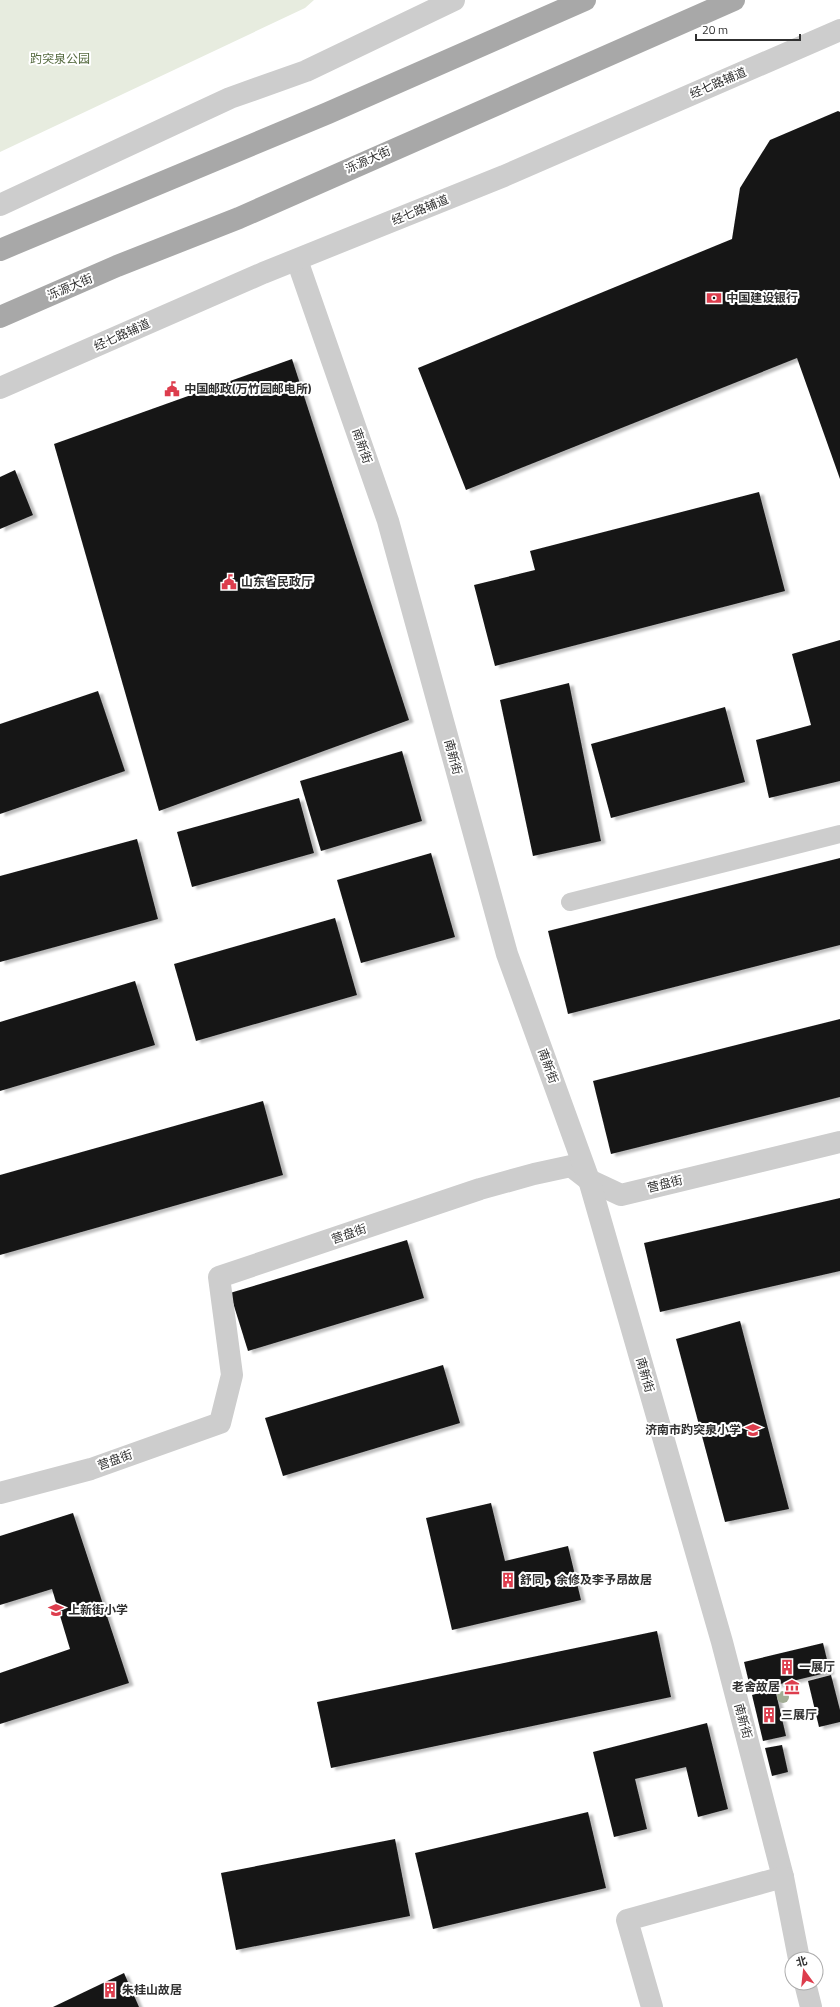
<svg xmlns="http://www.w3.org/2000/svg" width="840" height="2007" font-family="'Titillium Web','Noto Sans SC',sans-serif">
<style>
.green{fill:#e7ecdf}
.building{fill:#171717;filter:url(#shadow)}
.lines{fill:none;stroke-linecap:round;stroke-linejoin:round}
.service{stroke:#cdcdcd;stroke-width:18}
.minor{stroke:#cdcdcd;stroke-width:22}
.tertiary{stroke:#cdcdcd;stroke-width:22}
.primary{stroke:#a8a8a8;stroke-width:22}
.tree{fill:#a2ad95}
.labels{text-anchor:middle;stroke-width:4;stroke-linejoin:round;paint-order:stroke}
.park-label{font-size:12px;fill:#556a3f;stroke:#fff}
.street-label{font-size:12px;fill:#303030;stroke:#fff}
.poi-label{font-size:12px;font-weight:bold;fill:#303030;stroke:#fff;text-anchor:start}
</style>
<defs>
<filter id="shadow"><feDropShadow dx="4.5" dy="2.5" stdDeviation="1" flood-color="#0004"/></filter>
</defs>
<rect width="100%" height="100%" fill="#fff"/>
<polygon class="green" points="0,0 314,0 305,8 0,152"/>
<g class="building">
<polygon points="838,111 840,112 840,479 797,358 466,490 418,368 732,239 740,188 770,140"/>
<polygon points="292,359 409,720 159,811 54,444"/>
<polygon points="15,470 33,515 0,529 0,477"/>
<polygon points="759,492 785,591 495,666 474,585 535,570 530,551"/>
<polygon points="840,640 840,781 769,798 756,740 811,725 792,654"/>
<polygon points="569,683 601,841 533,856 500,700"/>
<polygon points="98,691 125,771 0,814 0,724"/>
<polygon points="725,707 745,782 611,818 591,744"/>
<polygon points="402,751 422,821 321,851 300,781"/>
<polygon points="299,798 314,853 192,887 177,832"/>
<polygon points="137,839 158,919 0,962 0,876"/>
<polygon points="431,853 455,937 361,963 337,880"/>
<polygon points="840,858 840,945 568,1014 548,931"/>
<polygon points="335,918 357,995 196,1041 174,964"/>
<polygon points="135,981 155,1045 0,1091 0,1022"/>
<polygon points="840,1019 840,1097 611,1154 593,1081"/>
<polygon points="263,1101 283,1175 0,1255 0,1175"/>
<polygon points="840,1198 840,1271 660,1312 644,1243"/>
<polygon points="407,1240 424,1298 248,1351 230,1293"/>
<polygon points="740,1321 789,1509 725,1522 676,1339"/>
<polygon points="443,1365 460,1423 283,1476 265,1418"/>
<polygon points="491,1503 505,1561 568,1546 581,1600 452,1630 426,1518"/>
<polygon points="73,1513 129,1683 0,1724 0,1673 70,1649 52,1589 0,1605 0,1536"/>
<polygon points="657,1631 671,1697 331,1768 317,1702"/>
<polygon points="823,1643 830,1672 751,1691 744,1662"/>
<polygon points="831,1675 840,1710 840,1722 819,1727 808,1681"/>
<polygon points="775,1689 786,1736 763,1741 752,1695"/>
<polygon points="707,1723 728,1809 698,1817 686,1767 635,1779 647,1829 614,1837 593,1752"/>
<polygon points="782,1745 788,1772 772,1776 765,1748"/>
<polygon points="588,1812 606,1888 433,1929 415,1853"/>
<polygon points="395,1839 410,1916 236,1950 221,1873"/>
<polygon points="124,1973 139,2007 53,2007"/>
</g>
<g class="lines">
<polyline class="service" points="570,902 840,834"/>
<polyline class="minor" points="0,1493 91,1469 220,1423 232,1375 219,1277 480,1189 534,1174 571,1166 589,1180 621,1195 840,1142"/>
<g class="tertiary">
<polyline points="0,205 230,98 306,71 454,0"/>
<polyline points="297,260 388,521 507,954 589,1180 722,1642 783,1877"/>
<polyline points="0,388 263,273 504,176 840,30"/>
<polyline points="805,1983 811,2007"/>
<polyline points="652,2007 627,1920 783,1877 799,1959"/>
</g>
<g class="primary">
<polyline points="0,250 328,113 585,0"/>
<polyline points="0,317 117,266 239,218 734,0"/>
</g>
</g>
<circle class="tree" cx="783" cy="1697" r="6"/>
<defs>
<g id="bank-bare" transform="scale(1.2)"><path d="M-6-4H6V4H-6ZM0-2.3a2.3 2.3 0 1 0 0 4.6a2.3 2.3 0 1 0 0-4.6Z" fill="#dd3d4d" stroke="#fff" stroke-width="2.5" paint-order="stroke"/></g>
<g id="civic-bare" transform="scale(1.2)"><path d="M-.6-6.5H3V-4.5H.6V-3L4-1V1h2V6H-6V1h2V-1L-.6-3ZM-1.2 2.5V6h2.4V2.5Z" fill="#dd3d4d" stroke="#fff" stroke-width="2.5" paint-order="stroke"/></g>
<g id="school-bare" transform="scale(1.2)"><path d="M0-5L7-2L0 1L-7-2ZM-4 1L0 2.5L4 1V4Q0 6-4 4Z" fill="#dd3d4d" stroke="#fff" stroke-width="2.5" paint-order="stroke"/></g>
<g id="building-bare" transform="scale(1.2)"><path d="M-4-6H4V6H1V3H-1V6H-4ZM-2.5-4.3h1.7v1.8h-1.7ZM.8-4.3h1.7v1.8H.8ZM-2.5-1h1.7V.8h-1.7ZM.8-1h1.7V.8H.8Z" fill="#dd3d4d" stroke="#fff" stroke-width="2.5" paint-order="stroke"/></g>
<g id="museum-bare" transform="scale(1.2)"><path d="M0-6L6-3V-2H-6V-3ZM-5-1h2V3h-2ZM-1-1h2V3h-2ZM3-1h2V3H3ZM-6 4H6V6H-6Z" fill="#dd3d4d" stroke="#fff" stroke-width="2.5" paint-order="stroke"/></g>
</defs>
<g fill-rule="evenodd">
<use href="#bank-bare" x="714" y="298"/>
<use href="#civic-bare" x="172" y="389"/>
<use href="#civic-bare" x="229" y="582"/>
<use href="#school-bare" x="753" y="1430"/>
<use href="#building-bare" x="508" y="1580"/>
<use href="#school-bare" x="56" y="1610"/>
<use href="#building-bare" x="787" y="1667"/>
<use href="#museum-bare" x="792" y="1687"/>
<use href="#building-bare" x="769" y="1715"/>
<use href="#building-bare" x="110" y="1990"/>
</g>
<g class="labels">
<g class="park-label">
<text x="60" y="63">趵突泉公园</text>
</g>
<g class="street-label">
<text transform="translate(718 83) rotate(-23)" y="4">经七路辅道</text>
<text transform="translate(368 160) rotate(-24)" y="4">泺源大街</text>
<text transform="translate(420 210) rotate(-22)" y="4">经七路辅道</text>
<text transform="translate(70 287) rotate(-23)" y="4">泺源大街</text>
<text transform="translate(122 335) rotate(-24)" y="4">经七路辅道</text>
<text transform="translate(362 446) rotate(71)" y="4">南新街</text>
<text transform="translate(453 757) rotate(75)" y="4">南新街</text>
<text transform="translate(548 1066) rotate(70)" y="4">南新街</text>
<text transform="translate(665 1184) rotate(-14)" y="4">营盘街</text>
<text transform="translate(349 1234) rotate(-19)" y="4">营盘街</text>
<text transform="translate(645 1375) rotate(74)" y="4">南新街</text>
<text transform="translate(115 1460) rotate(-20)" y="4">营盘街</text>
<text transform="translate(743 1721) rotate(75)" y="4">南新街</text>
</g>
<g class="poi-label">
<text x="726" y="302">中国建设银行</text>
<text x="184" y="393">中国邮政(万竹园邮电所)</text>
<text x="241" y="586">山东省民政厅</text>
<text x="741" y="1434" text-anchor="end">济南市趵突泉小学</text>
<text x="520" y="1584">舒同，余修及李予昂故居</text>
<text x="68" y="1614">上新街小学</text>
<text x="799" y="1671">一展厅</text>
<text x="780" y="1691" text-anchor="end">老舍故居</text>
<text x="781" y="1719">三展厅</text>
<text x="122" y="1994">朱桂山故居</text>
</g>
</g>
<g transform="translate(804 1971) rotate(345)"><circle r="19" fill="#ffffff" stroke="#acacac"/>
<path d="M0-3L7 15L0 10L-7 15Z" fill="#dd3d4d"/>
<text y="-6" font-size="11" font-weight="bold" text-anchor="middle" fill="#303030">北</text>
</g>
<path d="M696 34v6h104v-6" fill="none" stroke="#303030" stroke-width="2"/>
<text x="702" y="34" font-size="12" fill="#303030" stroke="#ffffff" stroke-width="3" paint-order="stroke">20 m</text>
</svg>
